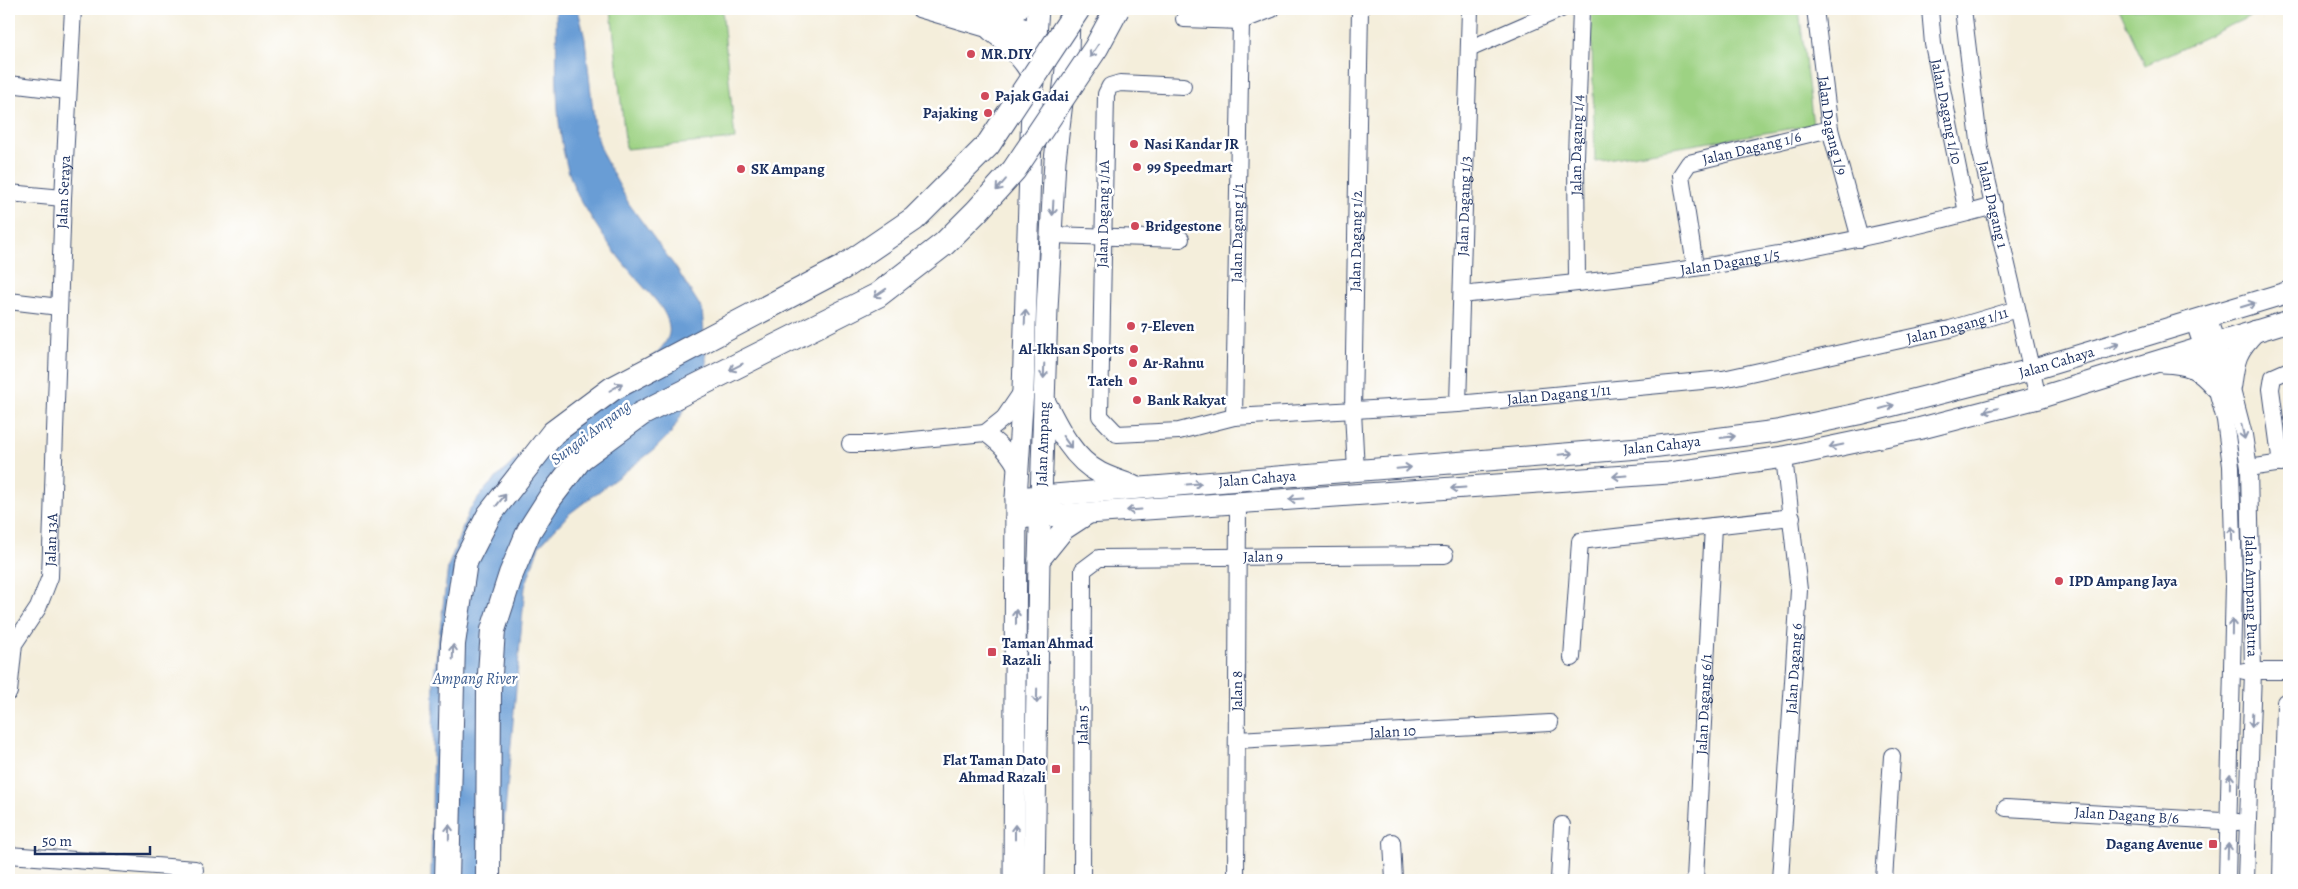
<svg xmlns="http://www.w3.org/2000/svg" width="2298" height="889" font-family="Alegreya,serif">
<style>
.green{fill:#9dd283;stroke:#5c8070}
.water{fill:#699dd5;stroke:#42669a}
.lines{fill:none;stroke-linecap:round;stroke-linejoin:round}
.minor-casing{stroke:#3c4c71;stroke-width:18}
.major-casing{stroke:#3c4c71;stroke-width:23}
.minor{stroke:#fff;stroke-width:16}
.major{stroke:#fff;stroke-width:21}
.highway-bridge-casing{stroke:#3c4c71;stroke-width:26;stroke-linecap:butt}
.highway-bridge{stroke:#fff;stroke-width:24}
.oneway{stroke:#8d97ae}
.poi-dot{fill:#d1495b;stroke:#fff;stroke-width:2}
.labels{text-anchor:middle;stroke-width:5;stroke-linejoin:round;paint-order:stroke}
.poi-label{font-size:15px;font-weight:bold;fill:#1b2f5e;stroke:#fff;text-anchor:start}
.street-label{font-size:15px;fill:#1b2f5e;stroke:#fff}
.water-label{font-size:16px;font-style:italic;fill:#3a5b8e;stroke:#fff}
</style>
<rect width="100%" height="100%" fill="#fff"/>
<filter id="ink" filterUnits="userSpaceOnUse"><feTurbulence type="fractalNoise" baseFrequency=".02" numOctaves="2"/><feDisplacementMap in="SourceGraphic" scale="10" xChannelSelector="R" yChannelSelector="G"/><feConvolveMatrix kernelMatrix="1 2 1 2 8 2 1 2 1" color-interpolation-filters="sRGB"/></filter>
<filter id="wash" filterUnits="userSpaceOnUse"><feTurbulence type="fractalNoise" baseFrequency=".0096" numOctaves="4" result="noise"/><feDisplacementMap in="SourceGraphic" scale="20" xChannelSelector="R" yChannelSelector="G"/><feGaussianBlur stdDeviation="1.12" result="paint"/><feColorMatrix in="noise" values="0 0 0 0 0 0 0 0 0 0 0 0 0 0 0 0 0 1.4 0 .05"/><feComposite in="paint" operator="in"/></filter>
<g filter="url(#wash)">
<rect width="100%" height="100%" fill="#f4eedb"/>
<g class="green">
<polygon points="611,9 722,9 735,139 626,149"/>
<polygon points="1591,9 1799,9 1813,125 1595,161"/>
<polygon points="2119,9 2266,9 2145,65"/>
</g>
<path class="water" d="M556,9h22l7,30 10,90 8,26 26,49 47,64 26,41 5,61 -36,63 -16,16 -86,65 -30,32 -14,41 -26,293h-68l3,-204 14,-109 21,-57 19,-24 43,-41 126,-92c7,-8 14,-16 12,-27 -3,-19 -23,-35 -34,-49 -15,-17 -29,-36 -41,-55 -5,-9 -11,-17 -16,-26 -27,-57 -20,-126 -22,-187z"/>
</g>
<g filter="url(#ink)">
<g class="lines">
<g class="minor-casing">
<g id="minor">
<polyline points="919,9 1021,39 1034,38"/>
<polyline points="965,9 1025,27 1034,38"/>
<path id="s1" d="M1815,9l15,120 30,110"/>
<path id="s2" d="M1930,9l3,35 34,169"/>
<path id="s3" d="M1963,9l17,140 58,249"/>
<polyline points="1184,19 1241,21 1272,9"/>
<polyline points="1469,49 1561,9"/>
<polyline points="9,84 67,91"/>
<path id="s4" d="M1183,86l-63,-3 -10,3 -4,8 -6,322 17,18 62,-3 55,-14 224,-13 265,-25 227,-50 67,-20"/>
<polyline points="9,193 63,198"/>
<polyline points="1051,235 1181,239"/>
<path id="s5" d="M1695,266l-14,-91 8,-12 141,-34"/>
<path id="s6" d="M1577,281l-1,-124 5,-148"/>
<path id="s7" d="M1462,295c61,-7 123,-12 184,-20 117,-16 234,-38 348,-69"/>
<polyline points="9,301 59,307"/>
<path id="s8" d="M2208,317l23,68 13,50 5,33 4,203 -7,209"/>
<polyline points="2194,322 2216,387 2225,420 2231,466 2234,583 2227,880"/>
<path id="s9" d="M1458,404l12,-395"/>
<path id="s10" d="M1234,417l7,-396"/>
<polyline points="985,433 1004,418 1023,390"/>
<path d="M850,444h22l113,-11c15,11 25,21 33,38"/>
<polyline points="2281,464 2271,389 2273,377 2289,370"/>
<polyline points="2249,468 2289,462"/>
<path id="s11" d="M1356,472l-3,-61 7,-402"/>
<polyline points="1572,658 1580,541 1792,517"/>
<polyline points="2244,671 2289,671"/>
<path id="s12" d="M9,692l5,-48 24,-36 12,-31 13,-379 10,-189"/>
<path id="s13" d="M1237,740l313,-17"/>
<path id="s14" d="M2006,808l232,14"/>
<polyline points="1392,842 1394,880"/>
<polyline points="9,855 195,869 194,880"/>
<path id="s15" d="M1082,880l1,-310 16,-12 346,-3"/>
<path id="s16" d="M1236,880l2,-377"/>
<polyline points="1559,880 1562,825"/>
<path id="s17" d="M1695,880l18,-354"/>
<path id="s18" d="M1780,880l19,-290 -15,-133"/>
<polyline points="1884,880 1892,756"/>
<polyline points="2281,880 2285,702"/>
</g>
</g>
<g class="major-casing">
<g id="major">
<polyline points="995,17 1018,9"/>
<path d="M991,30c19,13 31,27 42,46"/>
<path d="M2163,362c27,1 35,5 53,25"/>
<path d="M2231,385c3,-26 5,-35 24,-54"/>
<path d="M1045,402c13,26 28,57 55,71 10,5 22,9 33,13"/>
<path id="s19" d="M1016,498l635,-51 126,-16 81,-17 173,-44 258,-78"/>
<polyline points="1016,518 1669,473 1784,457 1918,429 2038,398 2289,321"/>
<polyline points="1039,560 1064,529 1087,514"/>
<polyline points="1014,880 1016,498 1023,390 1033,76 1038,9"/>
<path id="s20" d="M1034,880l5,-320 8,-250 8,-150 13,-107 1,-36"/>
</g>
</g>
<use href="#minor" class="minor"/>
<use href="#major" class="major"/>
<g class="highway-bridge-casing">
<g id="highway-bridge">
<polyline points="447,880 453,644 465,562 489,515 553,433 612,389 842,268 914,219 988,145 1078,9"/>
<polyline points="488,880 489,688 493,630 511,574 529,531 550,498 581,458 641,414 878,295 944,244 977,211 1014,170 1096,48 1117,9"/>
</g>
</g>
<use href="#highway-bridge" class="highway-bridge"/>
</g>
<defs><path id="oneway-shaft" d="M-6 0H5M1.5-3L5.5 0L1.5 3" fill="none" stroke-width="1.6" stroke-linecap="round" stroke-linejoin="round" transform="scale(1.25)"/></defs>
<g class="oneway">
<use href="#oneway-shaft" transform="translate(1094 51) rotate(123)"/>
<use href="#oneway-shaft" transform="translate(1001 185) rotate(131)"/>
<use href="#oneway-shaft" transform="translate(1053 208) rotate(93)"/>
<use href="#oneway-shaft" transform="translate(880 293) rotate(146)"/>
<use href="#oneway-shaft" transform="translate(2248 305) rotate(-17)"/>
<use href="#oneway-shaft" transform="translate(1025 317) rotate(-88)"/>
<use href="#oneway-shaft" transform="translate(2112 346) rotate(-17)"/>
<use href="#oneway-shaft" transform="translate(736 367) rotate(153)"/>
<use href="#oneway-shaft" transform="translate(1044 371) rotate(92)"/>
<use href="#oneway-shaft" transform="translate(616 387) rotate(-30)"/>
<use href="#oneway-shaft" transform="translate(1887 407) rotate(-15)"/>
<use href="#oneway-shaft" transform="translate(1991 410) rotate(166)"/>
<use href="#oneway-shaft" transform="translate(2243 432) rotate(77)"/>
<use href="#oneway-shaft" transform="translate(1728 437) rotate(-7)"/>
<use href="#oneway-shaft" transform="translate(1067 442) rotate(54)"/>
<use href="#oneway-shaft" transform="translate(1836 446) rotate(168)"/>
<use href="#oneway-shaft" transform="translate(1566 454) rotate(-5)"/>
<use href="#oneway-shaft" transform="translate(1404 468) rotate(-5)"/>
<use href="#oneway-shaft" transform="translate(1620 476) rotate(176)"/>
<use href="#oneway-shaft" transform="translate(1194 484) rotate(-4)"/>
<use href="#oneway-shaft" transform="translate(1458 488) rotate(176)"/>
<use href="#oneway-shaft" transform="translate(1296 499) rotate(176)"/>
<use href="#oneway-shaft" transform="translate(501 500) rotate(-51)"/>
<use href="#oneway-shaft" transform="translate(1134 510) rotate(176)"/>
<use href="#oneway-shaft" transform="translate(2232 534) rotate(-91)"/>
<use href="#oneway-shaft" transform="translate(1016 617) rotate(-90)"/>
<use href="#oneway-shaft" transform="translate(2232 627) rotate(-89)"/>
<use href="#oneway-shaft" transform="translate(453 652) rotate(-88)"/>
<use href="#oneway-shaft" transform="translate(1037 696) rotate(91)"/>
<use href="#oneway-shaft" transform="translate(2252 720) rotate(92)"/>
<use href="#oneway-shaft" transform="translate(2230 781) rotate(-89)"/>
<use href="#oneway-shaft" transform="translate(449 832) rotate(-89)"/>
<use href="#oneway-shaft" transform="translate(1015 832) rotate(-90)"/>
<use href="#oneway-shaft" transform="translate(2228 851) rotate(-88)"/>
</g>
</g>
<g class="poi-dot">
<circle cx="971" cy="54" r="5"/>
<circle cx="985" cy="96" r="5"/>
<circle cx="988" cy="113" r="5"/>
<circle cx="1134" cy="144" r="5"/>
<circle cx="1137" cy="167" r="5"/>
<circle cx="741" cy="169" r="5"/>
<circle cx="1135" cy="226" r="5"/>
<circle cx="1131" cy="326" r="5"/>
<circle cx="1134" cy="349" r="5"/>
<circle cx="1133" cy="363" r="5"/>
<circle cx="1133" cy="381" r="5"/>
<circle cx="1137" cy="400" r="5"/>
<circle cx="2059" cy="581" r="5"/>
<rect x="987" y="647" width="10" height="10" rx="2.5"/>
<rect x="1051" y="764" width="10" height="10" rx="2.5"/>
<rect x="2208" y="839" width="10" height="10" rx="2.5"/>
</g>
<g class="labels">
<g class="poi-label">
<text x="981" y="59">MR.DIY</text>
<text x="995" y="101">Pajak Gadai</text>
<text x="978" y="118" text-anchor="end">Pajaking</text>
<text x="1144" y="149">Nasi Kandar JR</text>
<text x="1147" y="172">99 Speedmart</text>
<text x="751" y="174">SK Ampang</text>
<text x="1145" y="231">Bridgestone</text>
<text x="1141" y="331">7-Eleven</text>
<text x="1124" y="354" text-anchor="end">Al-Ikhsan Sports</text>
<text x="1143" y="368">Ar-Rahnu</text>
<text x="1123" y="386" text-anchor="end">Tateh</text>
<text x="1147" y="405">Bank Rakyat</text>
<text x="2069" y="586">IPD Ampang Jaya</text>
<text x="1002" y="648">Taman Ahmad<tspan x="1002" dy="17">Razali</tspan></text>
<text x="1046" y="765" text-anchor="end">Flat Taman Dato<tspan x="1046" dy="17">Ahmad Razali</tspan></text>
<text x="2203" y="849" text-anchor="end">Dagang Avenue</text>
</g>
<g class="street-label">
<text dy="5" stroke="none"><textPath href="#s2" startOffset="104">Jalan Dagang 1/10</textPath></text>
<text dy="5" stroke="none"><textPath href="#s1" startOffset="118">Jalan Dagang 1/9</textPath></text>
<text dy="5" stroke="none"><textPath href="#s6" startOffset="136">Jalan Dagang 1/4</textPath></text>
<text dy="5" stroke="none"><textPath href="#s5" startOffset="171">Jalan Dagang 1/6</textPath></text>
<text dy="5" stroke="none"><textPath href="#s12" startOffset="510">Jalan Seraya</textPath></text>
<text dy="5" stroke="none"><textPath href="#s3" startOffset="198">Jalan Dagang 1</textPath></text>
<text dy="5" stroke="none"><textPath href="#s9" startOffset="198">Jalan Dagang 1/3</textPath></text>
<text transform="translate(1103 214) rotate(-89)" y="5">Jalan Dagang 1/1A</text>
<text dy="5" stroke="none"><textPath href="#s10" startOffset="184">Jalan Dagang 1/1</textPath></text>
<text dy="5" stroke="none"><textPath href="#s11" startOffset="231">Jalan Dagang 1/2</textPath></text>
<text dy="5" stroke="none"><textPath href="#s7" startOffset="270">Jalan Dagang 1/5</textPath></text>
<text dy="5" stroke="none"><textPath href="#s4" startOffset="1279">Jalan Dagang 1/11</textPath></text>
<text dy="5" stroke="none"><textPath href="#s19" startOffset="1052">Jalan Cahaya</textPath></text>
<text dy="5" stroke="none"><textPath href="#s4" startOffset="874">Jalan Dagang 1/11</textPath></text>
<text dy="5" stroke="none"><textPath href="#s20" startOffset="436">Jalan Ampang</textPath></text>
<text dy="5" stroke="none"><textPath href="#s19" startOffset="648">Jalan Cahaya</textPath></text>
<text dy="5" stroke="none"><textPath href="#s19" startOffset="242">Jalan Cahaya</textPath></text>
<text dy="5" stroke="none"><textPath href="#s12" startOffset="162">Jalan 13A</textPath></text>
<text dy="5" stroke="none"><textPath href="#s15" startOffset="494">Jalan 9</textPath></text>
<text dy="5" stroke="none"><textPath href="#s8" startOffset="285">Jalan Ampang Putra</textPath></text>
<text dy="5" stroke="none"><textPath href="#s18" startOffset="212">Jalan Dagang 6</textPath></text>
<text dy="5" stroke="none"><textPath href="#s16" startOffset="189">Jalan 8</textPath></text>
<text dy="5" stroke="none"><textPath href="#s17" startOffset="176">Jalan Dagang 6/1</textPath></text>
<text dy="5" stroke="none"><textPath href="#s15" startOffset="155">Jalan 5</textPath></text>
<text dy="5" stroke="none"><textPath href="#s13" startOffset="156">Jalan 10</textPath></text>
<text dy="5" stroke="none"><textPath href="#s14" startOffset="121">Jalan Dagang B/6</textPath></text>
</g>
<g class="water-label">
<text transform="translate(590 432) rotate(-37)" y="6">Sungai Ampang</text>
<text x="475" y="684">Ampang River</text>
</g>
</g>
<rect width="2298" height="889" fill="none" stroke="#fff" stroke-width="30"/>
<path d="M35 846v8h115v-8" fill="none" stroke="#1b2f5e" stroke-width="2.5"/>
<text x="42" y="846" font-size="15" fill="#1b2f5e" stroke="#ffffff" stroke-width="4" paint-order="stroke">50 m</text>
</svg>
